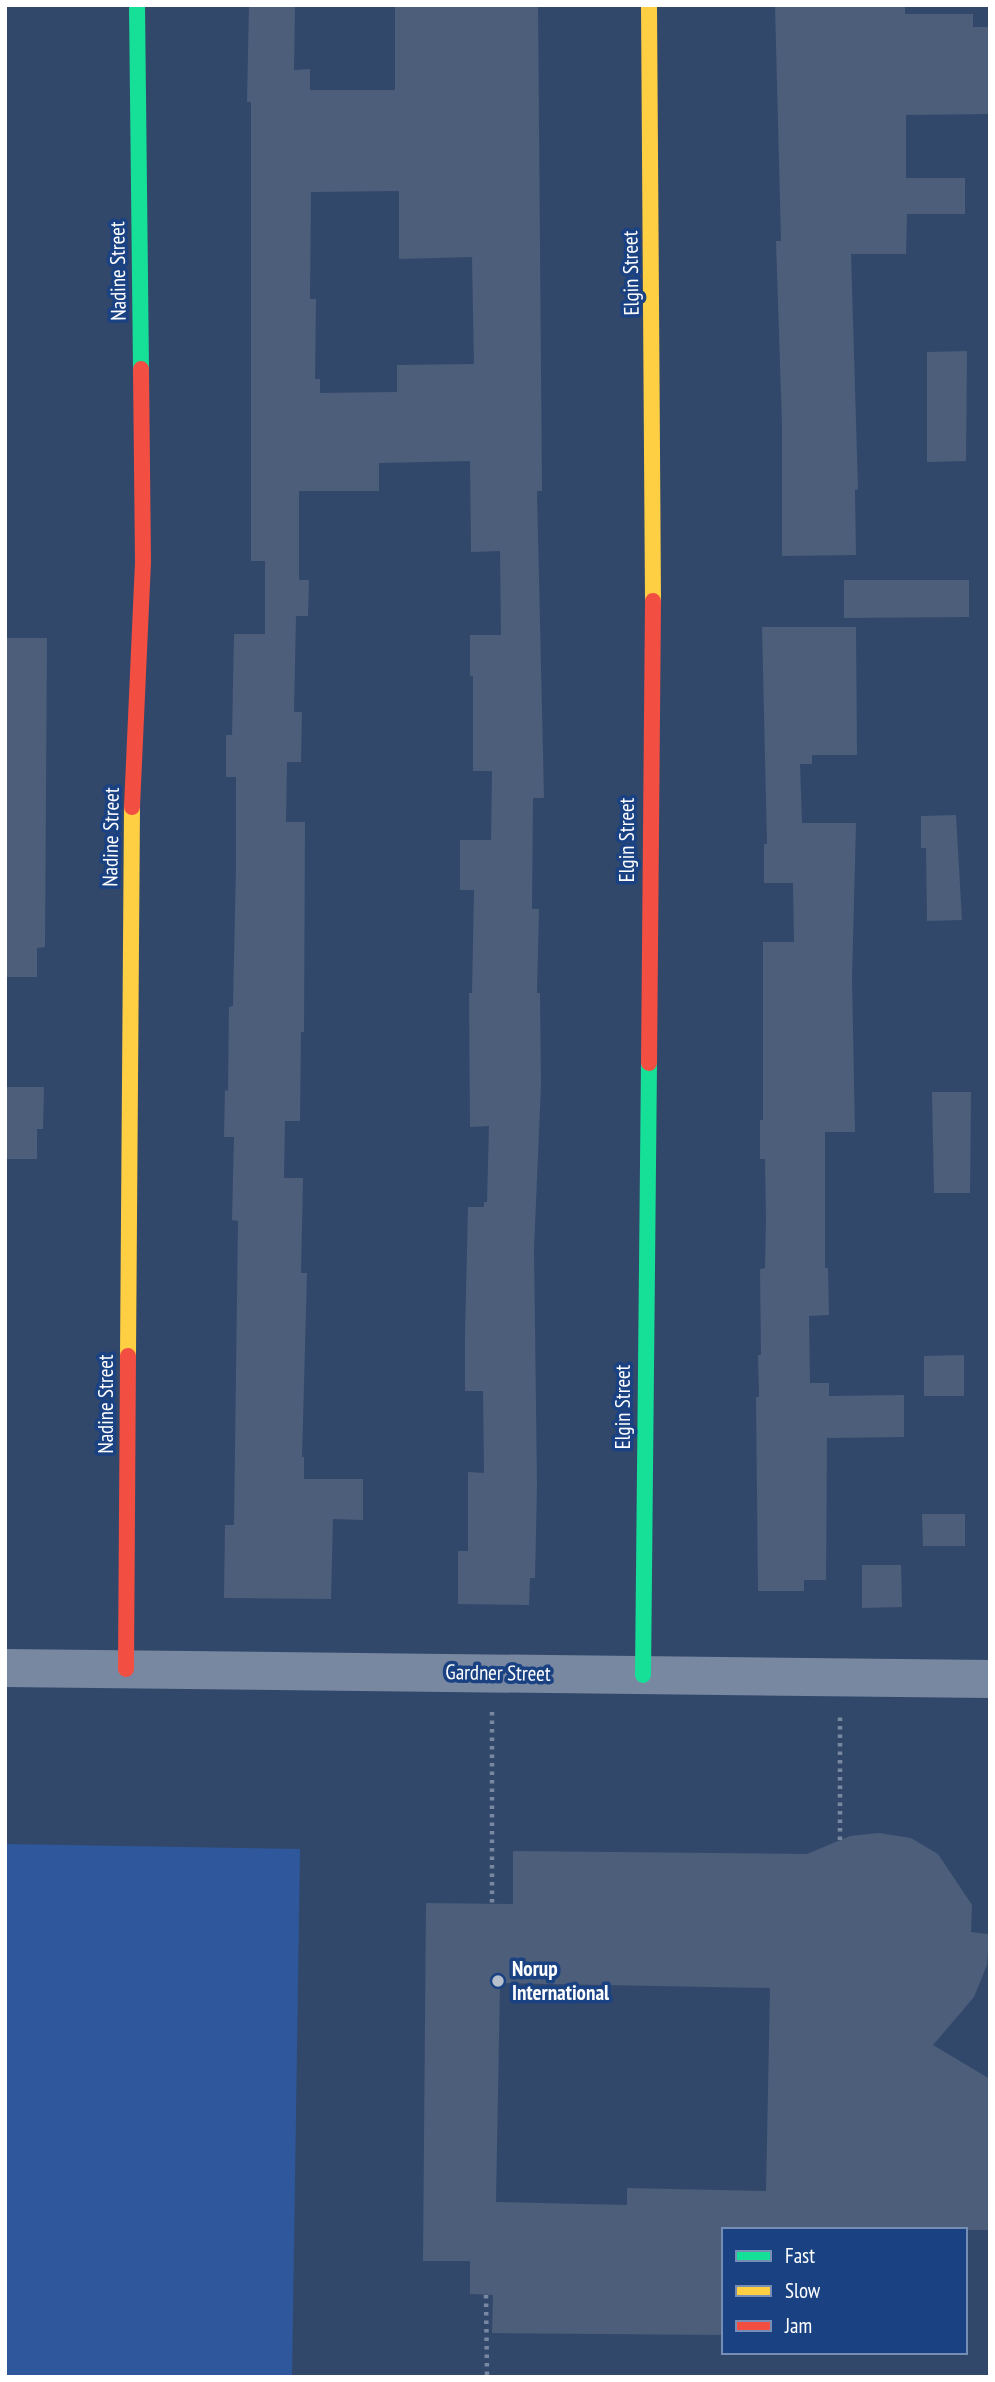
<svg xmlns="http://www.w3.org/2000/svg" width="995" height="2382" font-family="'PT Sans Narrow',sans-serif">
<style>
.green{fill:#2e589b}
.building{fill:#4c5e7a;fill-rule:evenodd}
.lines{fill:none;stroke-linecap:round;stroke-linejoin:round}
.path{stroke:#7888a1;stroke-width:4.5;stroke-dasharray:3.5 5;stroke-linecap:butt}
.street{stroke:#7888a1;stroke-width:38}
.fast{stroke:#16e098;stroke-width:16}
.slow{stroke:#ffcf43;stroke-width:16}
.jam{stroke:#f24e42;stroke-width:16}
.poi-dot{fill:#b7bfcb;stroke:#1a4283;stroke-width:2.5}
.labels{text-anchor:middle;stroke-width:7;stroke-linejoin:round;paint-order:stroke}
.street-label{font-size:21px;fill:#fff;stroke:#1a4283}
.poi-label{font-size:21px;font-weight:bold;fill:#fff;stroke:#1a4283;text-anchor:start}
</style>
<rect width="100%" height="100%" fill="#32486b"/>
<polygon class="green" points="5,1844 300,1849 292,2377 5,2377"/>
<g class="building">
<path d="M249,5h46l-1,65 16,-1v21h85v-85h143l4,486h-5l7,307h-11l-1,111h7l-2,84h3l1,92 -7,164 3,237 -2,92h-5l-1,27 -71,-1v-53h10v-79l16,1 -1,-82h-18v-56l3,-128h16v-5h3l2,-76 -19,1 -1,-134h3l2,-103h-14v-50h31l1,-69h-19v-95h-3v-41h31l-1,-84 -29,1 -1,-91 -91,2v28h-80v89h10l-1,36h-12l-2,96h8l-1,50h-14l-1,60h19l-1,210h-3l-1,89h-15l-1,57h19l-2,95h6l-5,184h2v22h59v41l-30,-1 -2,80 -107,-1 1,-73h9l4,-304 -6,-1 2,-83h-10l1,-47 3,1 1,-84 4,-1 3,-141v-88h-10v-42h6l2,-101h31v-73h-14v-459h-4zM399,191v68l73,-2 2,107 -77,1v27l-77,1v-14h-5l1,-80h-6l1,-107z"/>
<polygon points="775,5 905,5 905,14 973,14 973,27 990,27 990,114 906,115 906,178 965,178 965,214 907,214 906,254 851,254 858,489 855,490 856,555 782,556 782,424 776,241 781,241"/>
<polygon points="967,351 966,461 927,462 927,352"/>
<polygon points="844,580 969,580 969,617 844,618"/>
<polygon points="762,627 856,627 857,755 812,755 812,764 800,764 802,823 856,823 852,978 855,1132 825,1132 825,1268 828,1268 829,1315 809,1316 810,1383 829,1383 829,1396 904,1395 904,1437 827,1438 826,1580 804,1580 804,1591 758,1591 756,1397 759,1397 758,1355 761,1355 760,1269 765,1268 766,1219 765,1159 760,1159 760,1120 763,1120 763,942 794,942 793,883 764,883 764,844 767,844"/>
<polygon points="5,638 47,638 45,947 37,948 37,977 5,977"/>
<polygon points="956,815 962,920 927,921 926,848 921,848 921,816"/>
<polygon points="5,1087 44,1087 43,1129 37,1129 37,1159 5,1159"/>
<polygon points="932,1092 971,1092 970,1193 934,1193"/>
<polygon points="964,1355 964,1396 924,1396 924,1356"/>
<polygon points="922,1514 965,1514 965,1546 923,1546"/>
<polygon points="862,1565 901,1565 902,1607 862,1608"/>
<path d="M879,1833l32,5 27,16 34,51 -1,27 18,2 -2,31 -13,32 -41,48 57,34v151h-266v105l-232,-2 1,-38 -23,-1v-33h-47l3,-358 87,1v-53l294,3 43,-18zM500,1983l270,5 -4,203 -139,-3v17l-131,-3z"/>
</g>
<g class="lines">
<g class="path">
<polyline points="492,1712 492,1904"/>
<polyline points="840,1840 840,1715"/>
<polyline points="486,2295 487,2377"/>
</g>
<polyline class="street" points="5,1668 990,1679"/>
<g class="fast">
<polyline points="137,5 141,369"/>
<polyline points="643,1675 649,1063"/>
</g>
<g class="slow">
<polyline points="649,5 653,601"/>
<polyline points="128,1356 132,807"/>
</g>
<g class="jam">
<polyline points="132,807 143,562 141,369"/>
<polyline points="649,1063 653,601"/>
<polyline points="126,1669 128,1356"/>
</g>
</g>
<circle class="poi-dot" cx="498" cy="1981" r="7"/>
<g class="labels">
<g class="street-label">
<text transform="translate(118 271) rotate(-91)" y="7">Nadine Street</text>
<text transform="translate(631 273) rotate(-91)" y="7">Elgin Street</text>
<text transform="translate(111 837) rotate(-89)" y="7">Nadine Street</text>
<text transform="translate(627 840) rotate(-90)" y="7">Elgin Street</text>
<text transform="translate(106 1404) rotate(-90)" y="7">Nadine Street</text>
<text transform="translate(623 1407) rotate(-90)" y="7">Elgin Street</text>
<text transform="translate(498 1673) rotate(1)" y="7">Gardner Street</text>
</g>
<g class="poi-label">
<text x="512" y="1976">Norup<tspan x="512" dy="24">International</tspan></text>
</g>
</g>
<rect width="995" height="2382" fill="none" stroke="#ffffff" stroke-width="14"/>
<rect x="722" y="2228" width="245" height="126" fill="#1a4283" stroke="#768eb5" stroke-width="2"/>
<rect x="736" y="2251" width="35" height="10" fill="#16e098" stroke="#768eb5" stroke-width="2"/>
<text x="785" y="2263" font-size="21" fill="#ffffff">Fast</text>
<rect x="736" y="2286" width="35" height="10" fill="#ffcf43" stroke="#768eb5" stroke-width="2"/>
<text x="785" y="2298" font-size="21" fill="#ffffff">Slow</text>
<rect x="736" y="2321" width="35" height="10" fill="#f24e42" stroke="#768eb5" stroke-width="2"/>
<text x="785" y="2333" font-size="21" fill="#ffffff">Jam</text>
</svg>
